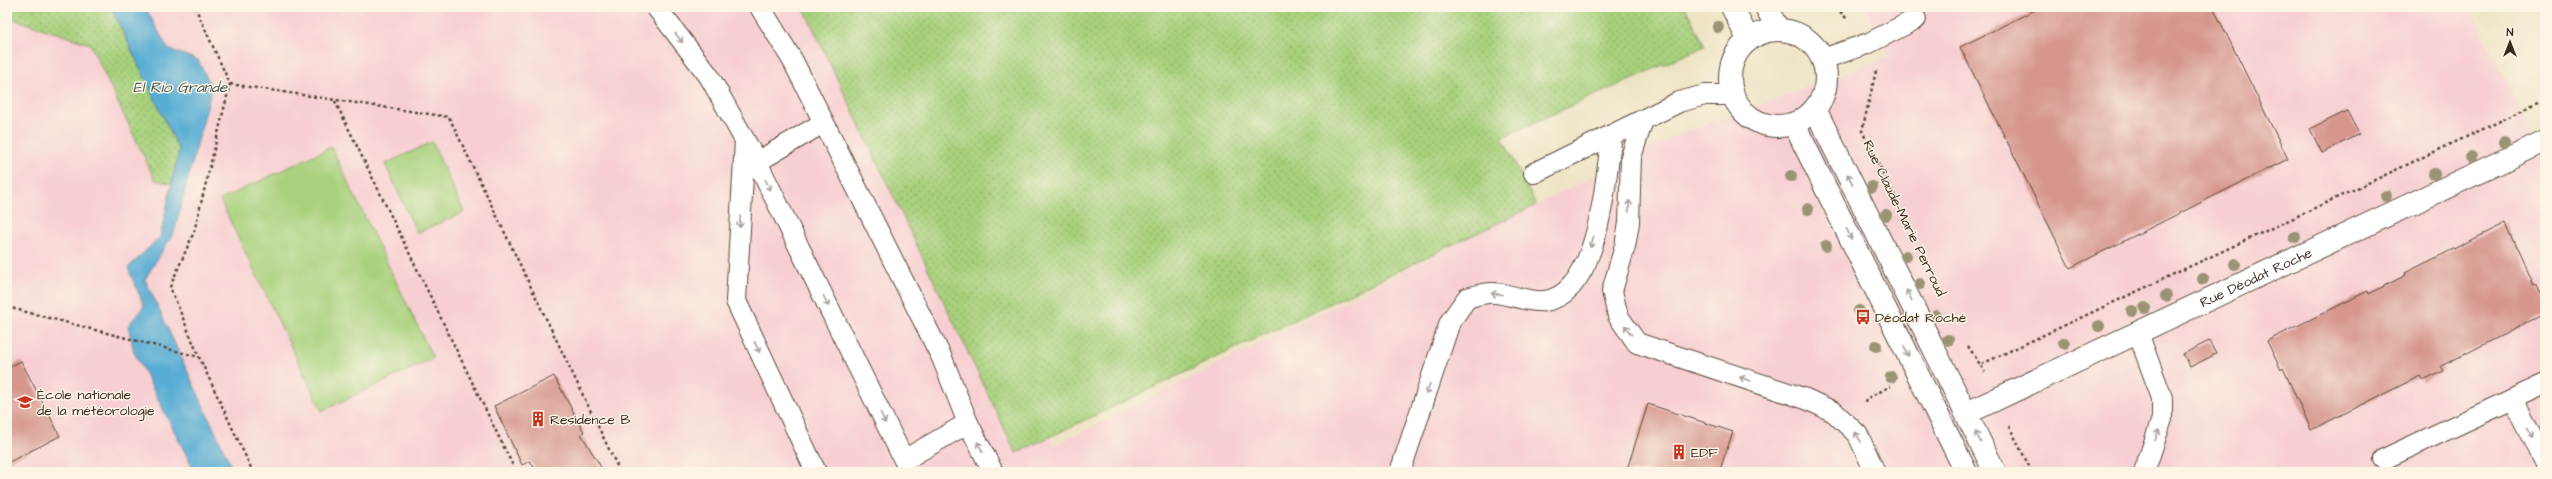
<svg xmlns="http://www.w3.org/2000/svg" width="2552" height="479" font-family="'Architects Daughter',sans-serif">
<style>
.built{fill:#f7cfd2}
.grass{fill:url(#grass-dots);stroke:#717e4e}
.pitch{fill:#a7d17d;stroke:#717e4e}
.water{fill:#58add4;stroke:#4a6c79}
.building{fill:#d6968d}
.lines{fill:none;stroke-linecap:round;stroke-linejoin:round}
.service-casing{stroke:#564637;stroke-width:22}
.tertiary-casing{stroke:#564637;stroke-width:24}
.path{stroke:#564637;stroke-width:2.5;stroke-dasharray:3 3;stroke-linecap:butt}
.service{stroke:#fff;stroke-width:20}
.tertiary{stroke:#fff;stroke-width:22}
.tree{fill:#9a9475}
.oneway{stroke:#a79f9a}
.labels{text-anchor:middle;stroke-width:3;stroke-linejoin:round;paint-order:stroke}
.street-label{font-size:14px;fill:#3b2a1e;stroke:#fcf5e5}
.poi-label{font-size:14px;fill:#3b2a1e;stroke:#fcf5e5;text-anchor:start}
.water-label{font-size:15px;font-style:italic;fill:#45585e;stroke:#fcf5e5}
</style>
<defs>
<pattern id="grass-dots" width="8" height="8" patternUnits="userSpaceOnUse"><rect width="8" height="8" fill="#a7d17d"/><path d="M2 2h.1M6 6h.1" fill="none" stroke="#89aa66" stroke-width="1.8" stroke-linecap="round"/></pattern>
</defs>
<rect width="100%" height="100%" fill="#fcf5e5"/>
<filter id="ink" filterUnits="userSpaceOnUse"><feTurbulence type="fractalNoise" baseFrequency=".025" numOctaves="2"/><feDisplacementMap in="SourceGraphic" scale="8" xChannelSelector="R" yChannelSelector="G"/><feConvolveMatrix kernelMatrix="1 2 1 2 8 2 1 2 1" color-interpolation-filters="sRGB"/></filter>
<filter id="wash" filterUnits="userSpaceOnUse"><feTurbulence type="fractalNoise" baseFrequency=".012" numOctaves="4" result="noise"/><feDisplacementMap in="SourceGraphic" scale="16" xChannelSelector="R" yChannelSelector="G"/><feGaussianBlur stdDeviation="0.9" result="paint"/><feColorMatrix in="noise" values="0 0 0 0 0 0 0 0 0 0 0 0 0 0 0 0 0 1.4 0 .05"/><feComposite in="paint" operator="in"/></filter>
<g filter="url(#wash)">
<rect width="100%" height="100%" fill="#ede3c3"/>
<polygon class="built" points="7,7 833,7 1054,446 1672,137 1889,57 1865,7 2470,7 2545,161 2545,472 7,472"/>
<g class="grass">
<polygon points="7,7 111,7 180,150 172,184 155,180 90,44 7,17"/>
<polygon points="803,7 1685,7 1705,46 1502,137 1536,205 1016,453"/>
</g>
<g class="pitch">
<polygon points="432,142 464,212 417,233 385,164"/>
<polygon points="331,147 433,358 322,411 220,200"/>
</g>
<polygon class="water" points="111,7 136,7 148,12 168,49 198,60 212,88 174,232 145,279 234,472 195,472 134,352 128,326 144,306 128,268 160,237 179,150"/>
<g id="blocks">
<g class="building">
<polygon points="2041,7 2213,7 2288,159 2070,268 1960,47"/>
<polygon points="2347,111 2359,134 2322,153 2310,129"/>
<polygon points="2506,223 2534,285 2536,284 2545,302 2545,314 2441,366 2444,371 2423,381 2420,376 2311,430 2283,368 2281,370 2267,341 2368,291 2369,294 2406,275 2405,273"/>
<polygon points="2209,341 2216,354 2190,367 2183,354"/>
<polygon points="21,361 60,436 7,463 7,368"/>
<polygon points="554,376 584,432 581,434 604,472 537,472 530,461 522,465 494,406"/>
<polygon points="1648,404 1733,432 1719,472 1626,472"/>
</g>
</g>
</g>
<g filter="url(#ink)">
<use href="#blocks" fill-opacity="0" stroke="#564637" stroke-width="1"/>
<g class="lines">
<g class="service-casing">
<g id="service">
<polyline points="656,7 709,76 757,162 904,460 968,423 942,358 793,61 760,7"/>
<polyline points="1823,59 1869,43 1916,19"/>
<polyline points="1643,120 1631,157 1629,223 1625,246 1612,291 1618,316 1637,343 1806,399 1834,412 1858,435 1875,472"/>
<polyline points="745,141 736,301 816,472"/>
<polyline points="757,162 823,123"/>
<polyline points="1534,173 1679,102 1705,95 1732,95"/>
<polyline points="2138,333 2162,398 2162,419 2144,472"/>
<polyline points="2513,399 2545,464"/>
<polyline points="968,423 993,472"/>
<polyline points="2384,459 2545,384"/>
<path d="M1400,472l50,-150 17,-24c8,-2 19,-6 27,-5 16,1 36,10 51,8 55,-8 60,-123 67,-166"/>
</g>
</g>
<g class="tertiary-casing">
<g id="tertiary">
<polyline points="1732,7 1748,39"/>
<polyline points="1766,7 1778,29"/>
<circle cx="1778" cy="78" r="48"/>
<polyline points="1815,109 1995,472"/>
<polyline points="1794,124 1966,472"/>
<path id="s1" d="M1967,413l578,-272"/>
</g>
</g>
<g class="path">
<polyline points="195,7 230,84 194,232 170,287 199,357 253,472"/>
<polyline points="1836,7 1847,19"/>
<polyline points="1876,71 1862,131 1899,205"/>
<polyline points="230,84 449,117 620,472"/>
<polyline points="335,101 516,472"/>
<polyline points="7,307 199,357"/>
<polyline points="1968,346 1985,372"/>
<polyline points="1982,364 2545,100"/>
<polyline points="1865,402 1866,399 1891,386"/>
<polyline points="2009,426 2032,472"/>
</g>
<use href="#service" class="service"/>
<use href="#tertiary" class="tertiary"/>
</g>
<g class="tree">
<circle cx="1718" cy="27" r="6"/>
<circle cx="2504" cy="142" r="6"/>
<circle cx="2471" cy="157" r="6"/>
<circle cx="2434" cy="174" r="6"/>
<circle cx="1791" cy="176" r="6"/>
<circle cx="1872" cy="187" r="6"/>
<circle cx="2386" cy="196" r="6"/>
<circle cx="1808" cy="209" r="6"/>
<circle cx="1886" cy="215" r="6"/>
<circle cx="2295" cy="237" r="6"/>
<circle cx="1826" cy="246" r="6"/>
<circle cx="1906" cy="256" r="6"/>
<circle cx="2235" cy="264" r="6"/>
<circle cx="2203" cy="279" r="6"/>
<circle cx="1920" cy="284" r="6"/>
<circle cx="2166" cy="296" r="6"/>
<circle cx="2145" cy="308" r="6"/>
<circle cx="1859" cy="311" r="6"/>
<circle cx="2132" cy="311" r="6"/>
<circle cx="1936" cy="316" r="6"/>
<circle cx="2099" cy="326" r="6"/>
<circle cx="1948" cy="340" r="6"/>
<circle cx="2064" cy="343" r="6"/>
<circle cx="1876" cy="346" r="6"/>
<circle cx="1891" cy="377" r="6"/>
</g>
<defs><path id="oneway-shaft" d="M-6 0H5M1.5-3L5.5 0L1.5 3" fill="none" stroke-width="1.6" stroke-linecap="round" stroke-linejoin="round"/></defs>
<g class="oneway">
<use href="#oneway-shaft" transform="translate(679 38) rotate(52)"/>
<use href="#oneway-shaft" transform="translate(1850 179) rotate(-117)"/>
<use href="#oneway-shaft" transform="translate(768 185) rotate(64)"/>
<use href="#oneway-shaft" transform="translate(1629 206) rotate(-88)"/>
<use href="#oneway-shaft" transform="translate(740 222) rotate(93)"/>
<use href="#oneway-shaft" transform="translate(1849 234) rotate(64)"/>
<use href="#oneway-shaft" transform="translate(1592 242) rotate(107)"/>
<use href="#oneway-shaft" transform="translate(1497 294) rotate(-175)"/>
<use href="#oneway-shaft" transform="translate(1909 295) rotate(-117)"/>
<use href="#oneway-shaft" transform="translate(826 301) rotate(64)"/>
<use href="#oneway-shaft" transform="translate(1628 330) rotate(-127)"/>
<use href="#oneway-shaft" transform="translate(757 347) rotate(65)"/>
<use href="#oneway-shaft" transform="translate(1906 351) rotate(64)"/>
<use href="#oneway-shaft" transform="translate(1745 379) rotate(-161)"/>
<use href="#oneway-shaft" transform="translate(1428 389) rotate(108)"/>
<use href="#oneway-shaft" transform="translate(883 418) rotate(64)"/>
<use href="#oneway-shaft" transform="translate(2529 432) rotate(64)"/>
<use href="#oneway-shaft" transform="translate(2157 435) rotate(-71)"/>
<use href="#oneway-shaft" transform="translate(1858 437) rotate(-122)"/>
<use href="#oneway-shaft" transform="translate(1978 437) rotate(-116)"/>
<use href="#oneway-shaft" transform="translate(980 447) rotate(-117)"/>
</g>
</g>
<defs>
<g id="bus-bare" transform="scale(1.2)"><path d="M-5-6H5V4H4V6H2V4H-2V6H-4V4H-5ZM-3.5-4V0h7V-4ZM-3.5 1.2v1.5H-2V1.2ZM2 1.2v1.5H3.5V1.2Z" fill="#c8321e" stroke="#fcf5e5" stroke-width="2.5" paint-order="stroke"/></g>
<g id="university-bare" transform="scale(1.2)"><path d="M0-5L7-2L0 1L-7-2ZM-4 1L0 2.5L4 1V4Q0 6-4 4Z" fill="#c8321e" stroke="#fcf5e5" stroke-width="2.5" paint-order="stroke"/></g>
<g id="building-bare" transform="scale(1.2)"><path d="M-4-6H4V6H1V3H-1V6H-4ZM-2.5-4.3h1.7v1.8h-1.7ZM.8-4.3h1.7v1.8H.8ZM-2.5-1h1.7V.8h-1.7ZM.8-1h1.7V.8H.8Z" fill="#c8321e" stroke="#fcf5e5" stroke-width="2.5" paint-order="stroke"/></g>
</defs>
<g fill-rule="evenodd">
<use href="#bus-bare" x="1863" y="317"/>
<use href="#university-bare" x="25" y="402"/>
<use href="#building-bare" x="538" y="419"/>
<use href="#building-bare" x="1679" y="452"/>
</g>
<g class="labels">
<g class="street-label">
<text transform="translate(1905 218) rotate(64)" y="5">Rue Claude-Marie Perroud</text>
<text dy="5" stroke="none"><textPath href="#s1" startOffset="319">Rue Déodat Roche</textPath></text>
</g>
<g class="poi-label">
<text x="1875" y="322">Déodat Roché</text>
<text x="37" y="399">École nationale<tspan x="37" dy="16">de la météorologie</tspan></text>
<text x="550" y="424">Residence B</text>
<text x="1691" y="457">EDF</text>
</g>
<g class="water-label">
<text x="180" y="92">El Rio Grande</text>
</g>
</g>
<rect width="2552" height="479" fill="none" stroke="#fcf5e5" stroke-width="24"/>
<g transform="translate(2510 42)" stroke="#fcf5e5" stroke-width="3" paint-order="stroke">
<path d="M0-3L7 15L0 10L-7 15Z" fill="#3b2a1e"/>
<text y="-6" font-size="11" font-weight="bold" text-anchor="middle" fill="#3b2a1e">N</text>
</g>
</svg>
